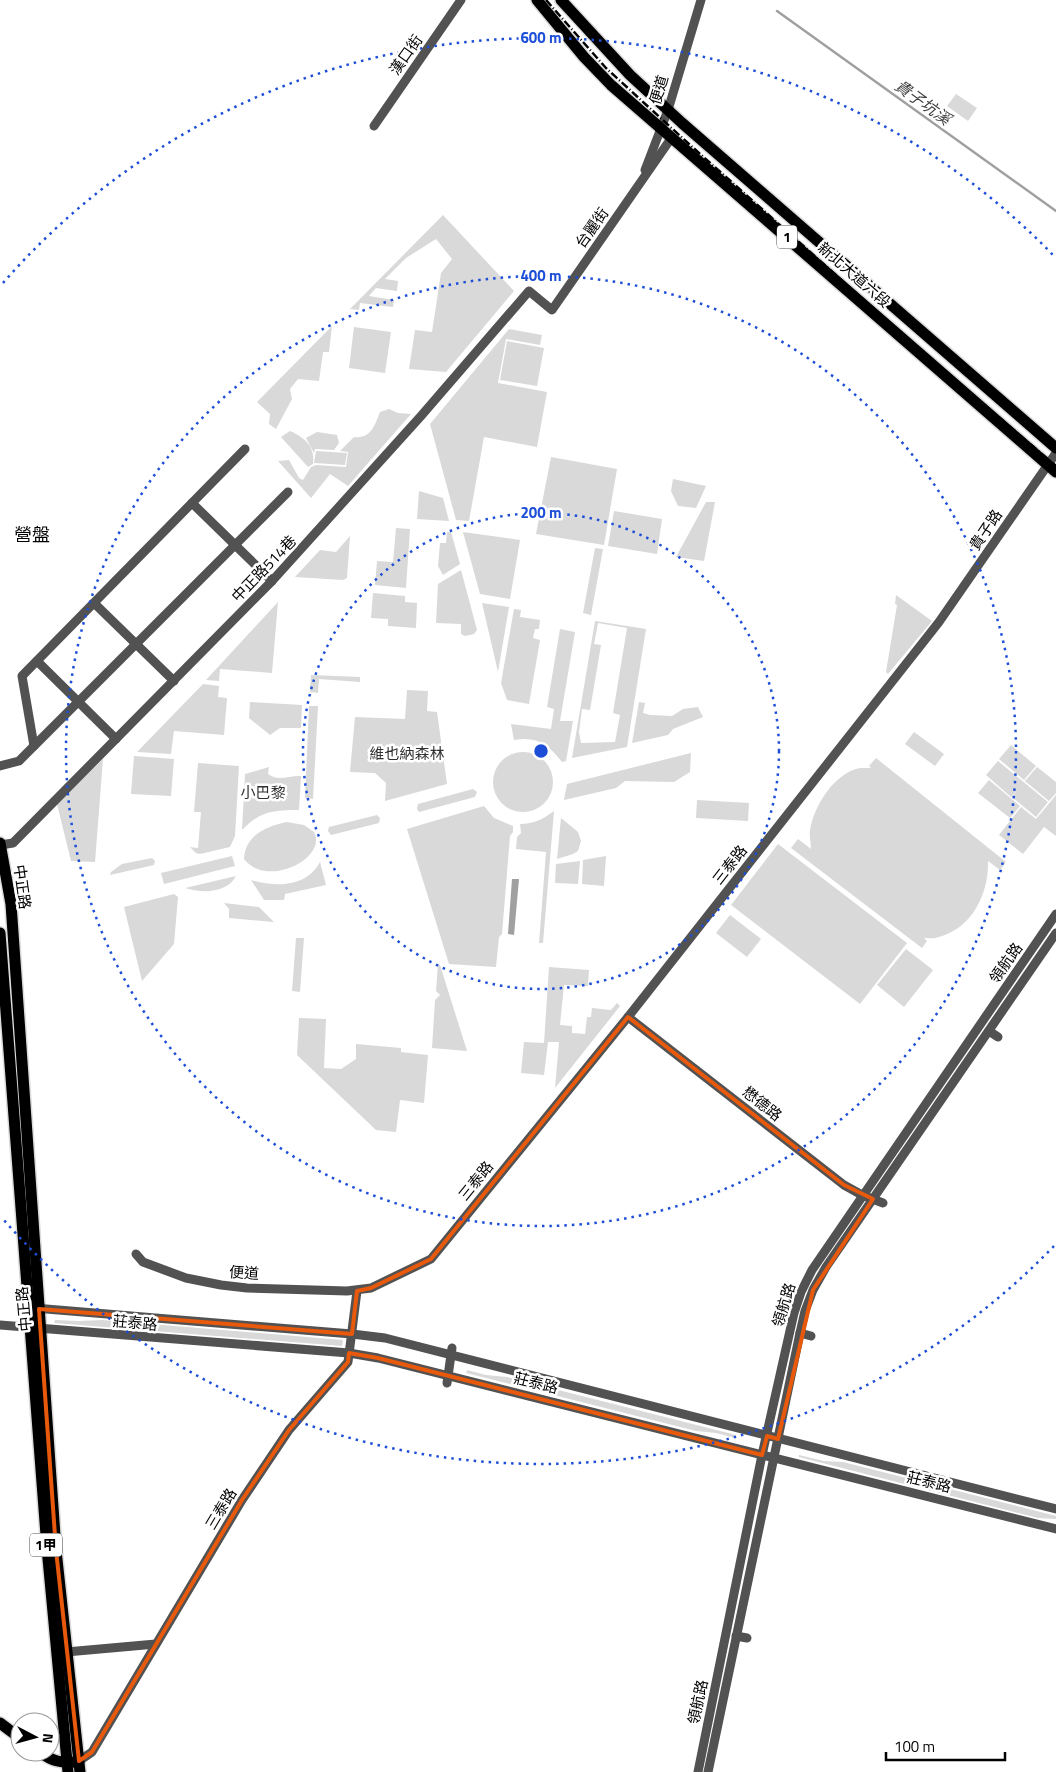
<svg xmlns="http://www.w3.org/2000/svg" width="1056" height="1772" font-family="'Titillium Web','Noto Sans TC',sans-serif">
<style>
.green{fill:#d9d9d9;fill-rule:evenodd}
.water{fill:#a0a0a0}
.lines{fill:none;stroke-linecap:round;stroke-linejoin:round}
.stream{stroke:#a0a0a0;stroke-width:2.5}
.major-casing{stroke:#dbdbdb;stroke-width:14}
.minor{stroke:#525252;stroke-width:9}
.major{stroke:#000;stroke-width:11}
.rail{stroke:#000;stroke-width:2.5;stroke-dasharray:8 2.5 1 2.5;stroke-linecap:butt}
.marked{fill:none;stroke:#e8590c;stroke-width:4;stroke-linejoin:round}
.ring{fill:none;stroke:#1d4ed8;stroke-width:2.5;stroke-dasharray:2.5 5}
.labels{text-anchor:middle;stroke-width:5;stroke-linejoin:round;paint-order:stroke}
.shield{fill:#fff;stroke:#4c4c4c;stroke-width:1}
.shield-label{font-size:14px;font-weight:bold;fill:#000}
.street-label{font-size:15px;fill:#000;stroke:#fff}
.park-label{font-size:15px;fill:#303030;stroke:#fff}
.water-label{font-size:16px;font-style:italic;fill:#414141;stroke:#fff}
.quarter-label{font-size:18px;fill:#000;stroke:#fff}
.centre{fill:#1d4ed8;stroke:#fff;stroke-width:2.5}
.ring-label{font-size:15px;text-anchor:middle;font-weight:bold;fill:#1d4ed8;stroke:#fff;stroke-width:5;stroke-linejoin:round;paint-order:stroke}
</style>
<rect width="100%" height="100%" fill="#fff"/>
<g class="green">
<polygon points="956,94 977,108 968,121 947,106"/>
<polygon points="443,215 514,291 446,372 409,369 415,330 432,332 441,273 452,259 436,239 406,258 385,279 398,281 397,291 376,288 369,296 394,300 393,307 360,303 359,310 350,309"/>
<polygon points="332,326 329,352 323,352 319,381 298,379 290,389 292,399 276,429 269,424 270,414 257,402"/>
<polygon points="354,327 391,332 385,373 349,368"/>
<polygon points="509,329 542,335 540,345 506,339 498,383 547,392 537,447 484,437 469,521 456,520 430,424"/>
<polygon points="507,341 544,348 537,386 500,380"/>
<path d="M389,409l9,4 13,1 -63,72 -18,-12 -19,24 -33,-37 11,-1 10,18 4,2 8,-13 5,-2 30,2 2,-15 -8,-1 14,-14c17,2 21,-12 26,-25z"/>
<path d="M290,431c15,7 25,15 23,33l-5,3 -27,-30z"/>
<polygon points="317,432 337,435 339,443 334,450 315,449 314,453 306,438"/>
<polygon points="316,451 347,453 345,465 314,463"/>
<polygon points="551,457 617,469 604,545 536,534"/>
<polygon points="673,479 706,486 696,508 678,506 671,491"/>
<polygon points="419,491 443,498 449,521 417,519"/>
<polygon points="706,502 715,502 704,561 676,557"/>
<polygon points="614,511 662,519 657,554 608,546"/>
<polygon points="396,528 410,529 406,588 375,585 377,561 393,562"/>
<polygon points="447,532 451,532 460,564 443,575 438,566 440,543 446,543"/>
<polygon points="463,532 520,540 510,599 480,594"/>
<polygon points="350,536 347,578 343,580 295,577 320,550 336,552"/>
<polygon points="595,548 603,549 591,615 583,613"/>
<polygon points="461,570 477,630 474,634 465,636 461,634 461,624 436,623 438,584"/>
<polygon points="373,593 405,596 405,602 417,603 416,628 388,626 388,619 371,618"/>
<polygon points="896,595 932,621 888,674 886,672 897,605 895,604"/>
<polygon points="278,602 272,673 220,669 219,681 206,680"/>
<polygon points="482,603 509,607 498,672"/>
<polygon points="514,609 521,610 520,617 540,620 539,629 535,629 533,638 540,640 529,704 507,700 501,683"/>
<path d="M595,621l51,8 -19,118 -55,11zM598,623l29,5 -14,85 7,2 -5,27 -34,1 -2,-11 3,-23 8,1 11,-65 -7,-1z"/>
<path d="M560,629l15,3 -15,89h13l-7,40 -4,1c-14,-18 -25,-26 -48,-22l-3,-16 40,5 3,-20 -7,-2z"/>
<polygon points="311,675 360,677 360,682 319,679 318,693 310,692"/>
<polygon points="203,684 219,686 218,697 227,698 224,735 174,731 171,754 137,752"/>
<polygon points="407,690 428,691 427,711 437,712 447,784 385,801 386,783 375,773 350,772 355,717 405,719"/>
<polygon points="250,702 302,705 301,728 280,728 270,735 249,718"/>
<polygon points="639,702 645,703 643,713 650,715 672,716 683,709 698,707 703,717 673,729 668,735 632,743"/>
<polygon points="309,706 318,706 313,799 305,798"/>
<polygon points="914,732 944,754 935,766 905,744"/>
<polygon points="1011,745 1036,766 1024,780 999,759"/>
<circle cx="523" cy="782" r="30"/>
<polygon points="691,753 690,772 674,782 625,781 616,788 564,800 567,784"/>
<polygon points="134,756 174,759 171,796 131,794"/>
<path d="M876,758l130,104 -6,8 -12,-9c1,31 -15,67 -49,76 -5,2 -10,1 -15,1l3,3 -5,7 -131,-100 7,-9 13,10c0,-6 -2,-13 -1,-19 4,-24 24,-57 50,-62 3,0 8,0 11,0l-2,-2z"/>
<polygon points="103,759 95,862 71,861 57,804"/>
<polygon points="998,761 1048,802 1036,817 1012,797 1019,788 1011,797 986,775"/>
<polygon points="198,763 239,766 235,836 230,847 200,854 196,853 190,847 198,848 201,812 194,812"/>
<path d="M269,767l-1,7c10,8 22,1 33,2l-2,34c-25,0 -39,1 -57,20l3,-56z"/>
<polygon points="1037,767 1056,782 1056,793 1049,801 1025,781"/>
<polygon points="989,780 1020,806 1010,818 978,793"/>
<polygon points="473,789 477,792 475,797 419,812 417,809 418,804"/>
<polygon points="1056,795 1056,836 1044,827 1023,854 999,835 1021,807 1036,819"/>
<polygon points="697,800 749,803 748,821 696,818"/>
<polygon points="484,806 494,818 513,826 513,832 510,836 502,934 499,937 496,967 449,964 407,829"/>
<path d="M554,811l-11,132h-4l7,-91 -30,-3 1,-12 4,-4 -1,-9c14,0 23,-5 34,-13z"/>
<polygon points="377,815 380,818 379,823 331,835 328,831 329,827"/>
<polygon points="561,818 578,832 581,841 578,851 573,854 557,859"/>
<path d="M287,822l17,3 10,7c14,26 -47,57 -70,27 1,-24 23,-33 43,-37z"/>
<polygon points="778,844 907,943 860,1004 731,905"/>
<polygon points="232,856 235,866 164,884 161,873"/>
<polygon points="606,856 604,886 582,884 583,860"/>
<polygon points="152,858 155,861 154,865 110,875 111,872 122,864"/>
<polygon points="580,861 578,884 555,883 556,864"/>
<path d="M320,862l6,23 -41,9 -1,6h-20l-13,-20c24,7 55,8 69,-18z"/>
<path d="M236,876c-10,18 -34,17 -51,12z"/>
<polygon points="174,894 178,897 174,944 142,981 124,907"/>
<polygon points="224,903 259,907 274,922 229,918 229,909"/>
<polygon points="730,915 761,939 747,957 716,933"/>
<polygon points="296,938 304,938 300,992 292,991"/>
<polygon points="906,949 933,970 904,1007 877,985"/>
<polygon points="438,964 440,965 467,1051 432,1048 435,1000 440,995 436,991"/>
<polygon points="549,967 589,970 588,986 564,985 560,1025 572,1026 572,1033 585,1034 587,1017 591,1017 592,1008 611,1010 617,1003 620,1006 555,1088 559,1042 548,1042 544,1075 521,1073 524,1042 544,1043"/>
<polygon points="299,1018 326,1019 324,1068 341,1069 356,1059 356,1044 401,1048 401,1052 428,1055 424,1103 400,1100 396,1132 376,1130 297,1055"/>
<polygon points="55,1320 79,1321 102,1320 343,1340 342,1346 54,1323"/>
<polygon points="467,1370 486,1375 507,1377 736,1435 735,1438 716,1433 696,1431 466,1373"/>
<polygon points="799,1455 824,1461 843,1462 1056,1516 1056,1519 1038,1518 799,1457"/>
</g>
<polygon class="water" points="512,879 519,879 514,935 508,934"/>
<g class="lines">
<polyline class="stream" points="777,11 1056,211"/>
<g class="major-casing">
<g id="major">
<polyline points="537,0 584,57 611,85 1056,472"/>
<polyline points="561,0 630,75 682,123 1056,448"/>
<polyline points="0,843 11,904 56,1550 80,1772"/>
<polyline points="0,933 47,1548 68,1772"/>
<polyline points="0,1723 20,1738"/>
<path d="M40,1752c12,9 20,11 35,10"/>
</g>
</g>
<g class="minor">
<polyline points="374,126 461,0"/>
<polyline points="645,170 668,110 701,0"/>
<polyline points="192,503 272,581"/>
<polyline points="94,603 174,681"/>
<polyline points="37,661 116,739"/>
<polyline points="34,746 22,676 245,449"/>
<polyline points="0,766 19,761 288,492"/>
<polyline points="0,845 13,843 272,581 421,416 529,291 552,310 672,137"/>
<polyline points="628,1017 844,1185 862,1195 883,1203"/>
<polyline points="989,1031 998,1037"/>
<polyline points="136,1254 143,1262 186,1278 221,1285 247,1288 347,1291 371,1288 431,1259 628,1017 939,622 1056,453"/>
<polyline points="34,1308 352,1334 385,1338 1056,1509"/>
<polyline points="0,1325 349,1353 378,1358 1056,1529"/>
<polyline points="800,1333 811,1336"/>
<polyline points="447,1383 452,1348"/>
<polyline points="736,1636 747,1638"/>
<polyline points="66,1652 156,1644"/>
<polyline points="79,1761 92,1752 242,1500 289,1430 348,1362 357,1291"/>
<polyline points="698,1772 762,1455 794,1313 801,1292 812,1270 1056,914"/>
<polyline points="708,1772 800,1333 805,1311 813,1290 826,1267 1056,933"/>
</g>
<use href="#major" class="major"/>
<polyline class="rail" points="546,0 606,68 689,144 921,351 1056,466"/>
</g>
<path class="marked" d="M628,1017l216,168 29,14 -60,91 -35,149 -11,-3 -5,19 -384,-97 -29,-5 -1,9 -59,68 -47,70 -150,252 -13,9 -23,-211 -17,-241 313,25 5,-43 14,-3 60,-29z"/>
<g class="ring">
<circle cx="541" cy="751" r="238"/>
<circle cx="541" cy="751" r="475"/>
<path d="M1054 1246A713 713 0 0 1 3 1219M3 283A713 713 0 0 1 1054 256"/>
</g>
<g class="labels">
<g class="shield">
<rect x="777" y="225.5" width="20" height="23" rx="4"/>
<rect x="30" y="1533.5" width="32" height="23" rx="4"/>
</g>
<g class="shield-label">
<text x="787" y="242">1</text>
<text x="46" y="1550">1甲</text>
</g>
<g class="street-label">
<text transform="translate(406 55) rotate(-55)" y="5">漢口街</text>
<text transform="translate(659 90) rotate(-73)" y="5">便道</text>
<text transform="translate(592 228) rotate(-55)" y="5">台麗街</text>
<text transform="translate(854 275) rotate(41)" y="5">新北大道六段</text>
<text transform="translate(986 530) rotate(-56)" y="5">貴子路</text>
<text transform="translate(264 569) rotate(-46)" y="5">中正路514巷</text>
<text transform="translate(730 865) rotate(-52)" y="5">三泰路</text>
<text transform="translate(22 887) rotate(82)" y="5">中正路</text>
<text transform="translate(1006 963) rotate(-55)" y="5">領航路</text>
<text transform="translate(762 1104) rotate(38)" y="5">懋德路</text>
<text transform="translate(476 1181) rotate(-51)" y="5">三泰路</text>
<text transform="translate(244 1273) rotate(4)" y="5">便道</text>
<text transform="translate(784 1305) rotate(-73)" y="5">領航路</text>
<text transform="translate(24 1309) rotate(-95)" y="5">中正路</text>
<text transform="translate(135 1323) rotate(5)" y="5">莊泰路</text>
<text transform="translate(536 1383) rotate(14)" y="5">莊泰路</text>
<text transform="translate(929 1482) rotate(14)" y="5">莊泰路</text>
<text transform="translate(221 1509) rotate(-59)" y="5">三泰路</text>
<text transform="translate(698 1702) rotate(-78)" y="5">領航路</text>
</g>
<g class="park-label">
<text x="407" y="759">維也納森林</text>
<text x="263" y="798">小巴黎</text>
</g>
<g class="water-label">
<text transform="translate(923 102) rotate(36)" y="6">貴子坑溪</text>
</g>
<g class="quarter-label">
<text x="32" y="541">營盤</text>
</g>
</g>
<circle cx="541" cy="751" r="8" class="centre"/>
<g class="ring-label">
<text x="541" y="43">600 m</text>
<text x="541" y="281">400 m</text>
<text x="541" y="518">200 m</text>
</g>
<g transform="translate(35 1737) rotate(96)"><circle r="24" fill="#ffffff" stroke="#999999"/>
<path d="M0-4L9 19L0 12L-9 19Z" fill="#000000"/>
<text y="-8" font-size="14" font-weight="bold" text-anchor="middle" fill="#000000">N</text>
</g>
<path d="M886 1752v8h119v-8" fill="none" stroke="#000000" stroke-width="2.5"/>
<text x="894" y="1752" font-size="15" fill="#000000" stroke="#ffffff" stroke-width="4" paint-order="stroke">100 m</text>
</svg>
